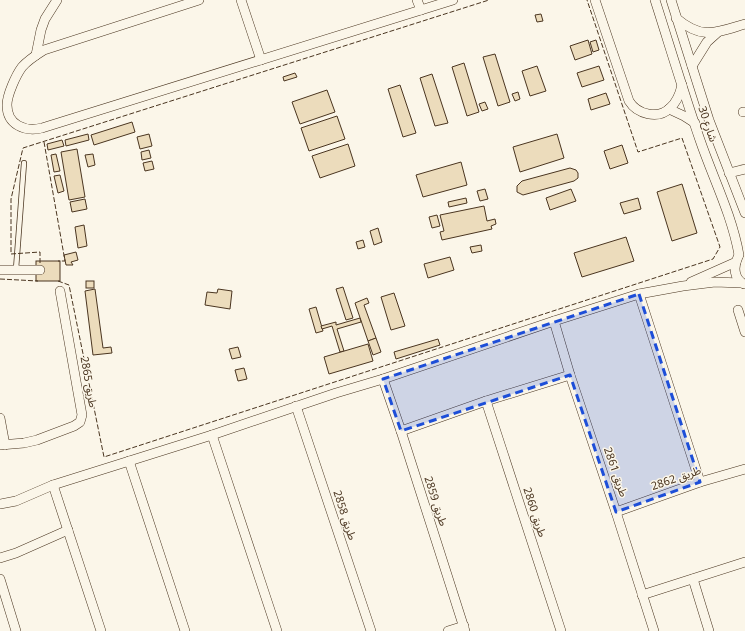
<svg xmlns="http://www.w3.org/2000/svg" width="745" height="631" font-family="'Noto Sans','Noto Sans Arabic',sans-serif">
<style>
.building{fill:#ecdcbc;stroke:#4a3520}
.lines{fill:none;stroke-linecap:round;stroke-linejoin:round}
.lane-casing{stroke:#4a3520;stroke-width:6}
.street-casing{stroke:#4a3520;stroke-width:10}
.lane{stroke:#fbf6e9;stroke-width:4.5}
.street{stroke:#fbf6e9;stroke-width:9}
.fence{stroke:#4a3520;stroke-width:1;stroke-dasharray:5 2;stroke-linecap:butt}
.marked{fill:#1d4ed8;fill-opacity:0.2;stroke:#1d4ed8;stroke-width:3;stroke-dasharray:8 5;stroke-linejoin:round}
.labels{text-anchor:middle;stroke-width:3;stroke-linejoin:round;paint-order:stroke}
.street-label{font-size:11px;fill:#4a3520;stroke:#fbf6e9}
</style>
<rect width="100%" height="100%" fill="#fbf6e9"/>
<g class="building">
<polygon points="541,14 543,21 537,22 535,15"/>
<polygon points="588,40 592,54 575,60 570,46"/>
<polygon points="596,40 599,50 593,52 590,42"/>
<polygon points="495,54 510,102 498,106 483,57"/>
<polygon points="464,63 479,112 467,116 452,67"/>
<polygon points="537,66 546,91 530,96 522,71"/>
<polygon points="599,66 604,80 582,87 577,73"/>
<polygon points="295,73 297,77 284,81 283,77"/>
<polygon points="432,74 448,123 435,126 420,78"/>
<polygon points="400,85 416,133 403,137 388,89"/>
<polygon points="327,90 335,112 300,124 292,102"/>
<polygon points="518,92 520,99 515,101 512,94"/>
<polygon points="606,93 610,104 591,110 588,99"/>
<polygon points="485,102 488,109 482,111 479,104"/>
<polygon points="337,116 345,139 309,151 301,128"/>
<polygon points="132,122 135,132 94,145 91,135"/>
<polygon points="88,134 89,140 66,146 65,140"/>
<polygon points="149,134 152,146 140,149 137,137"/>
<polygon points="557,134 564,158 520,172 513,147"/>
<polygon points="62,140 64,146 48,150 47,144"/>
<polygon points="348,144 355,166 320,178 312,156"/>
<polygon points="622,145 628,163 610,169 604,151"/>
<polygon points="77,149 85,197 69,200 61,152"/>
<polygon points="149,150 151,158 142,160 141,152"/>
<polygon points="56,154 60,171 54,172 51,155"/>
<polygon points="93,154 95,165 88,167 85,155"/>
<polygon points="152,161 154,169 145,171 143,163"/>
<polygon points="461,162 467,185 423,197 416,175"/>
<polygon points="570,168 576,170 578,173 578,178 574,181 523,195 517,192 517,186 522,181"/>
<polygon points="60,175 64,191 58,193 54,176"/>
<polygon points="682,184 697,233 672,241 657,192"/>
<polygon points="485,189 488,199 480,201 477,191"/>
<polygon points="571,189 576,201 550,210 546,198"/>
<polygon points="466,198 467,203 449,207 448,202"/>
<polygon points="638,198 641,209 624,214 620,203"/>
<polygon points="85,199 87,209 72,212 70,202"/>
<polygon points="484,206 487,221 495,219 496,224 491,226 492,229 442,240 440,232 444,231 440,215"/>
<polygon points="437,215 440,226 432,228 429,217"/>
<polygon points="84,225 87,246 78,248 75,227"/>
<polygon points="378,228 382,242 374,245 370,231"/>
<polygon points="626,237 634,261 582,277 574,253"/>
<polygon points="363,240 365,247 358,249 356,242"/>
<polygon points="481,245 482,251 472,253 470,247"/>
<polygon points="76,252 78,260 71,262 73,265 66,265 64,255"/>
<polygon points="450,257 454,270 428,278 424,264"/>
<rect x="36" y="261" width="24" height="20"/>
<rect x="86" y="281" width="8" height="7"/>
<polygon points="343,287 353,318 346,320 336,289"/>
<polygon points="95,289 103,348 111,347 112,353 93,355 85,291"/>
<polygon points="218,289 232,291 230,309 205,305 207,292 217,293"/>
<polygon points="394,293 405,326 391,330 381,297"/>
<polygon points="367,298 369,303 364,305 376,338 368,341 355,303"/>
<polygon points="316,307 323,331 316,333 309,309"/>
<polygon points="360,318 361,322 337,329 344,351 340,352 332,326 322,329 321,326 336,322 336,325"/>
<polygon points="376,338 381,352 373,355 368,341"/>
<polygon points="438,339 440,345 396,359 394,352"/>
<polygon points="368,344 373,361 329,374 324,357"/>
<polygon points="238,347 241,357 232,359 229,349"/>
<polygon points="244,368 247,379 238,381 235,370"/>
</g>
<g class="lines">
<g class="lane-casing">
<polyline id="lane" points="16,269 24,163"/>
</g>
<g class="street-casing">
<g id="street">
<path d="M199,0l-155,50c-8,5 -16,10 -22,17 -6,8 -15,28 -15,38 0,20 18,27 35,23l411,-128"/>
<polyline points="241,0 261,60"/>
<polyline points="417,0 421,10"/>
<path d="M595,0l34,101c8,13 29,19 41,7 7,-6 10,-14 12,-23"/>
<path d="M655,0c15,47 29,94 45,140 13,38 32,75 39,115"/>
<polyline points="671,0 709,120 745,213"/>
<path d="M676,18c26,22 39,15 69,6"/>
<polyline points="36,55 41,30 45,19 57,0"/>
<polyline points="692,66 707,42 717,33"/>
<polyline points="669,109 684,116 695,123"/>
<polyline points="743,112 745,112"/>
<polyline points="729,173 745,169"/>
<path d="M738,257c-5,10 -4,22 6,27"/>
<polyline points="0,270 40,270"/>
<polyline points="691,282 736,262"/>
<polyline points="639,294 700,482"/>
<polyline points="738,310 745,332"/>
<polyline points="554,321 570,375 616,512 654,631"/>
<polyline points="383,379 401,431 465,631"/>
<polyline points="486,401 561,631"/>
<polyline points="296,406 371,631"/>
<polyline points="0,418 5,445"/>
<polyline points="401,431 486,401 570,375"/>
<polyline points="212,435 277,631"/>
<polyline points="0,445 24,443 37,440 74,426 80,422 82,415 60,291"/>
<polyline points="129,461 185,631"/>
<polyline points="53,485 101,631"/>
<polyline points="0,504 16,501 53,485 212,435 336,393 383,379 554,321 639,294 683,286 715,282 741,283"/>
<polyline points="616,512 700,482 745,469"/>
<polyline points="0,558 16,553 68,530"/>
<polyline points="0,579 16,631"/>
<polyline points="693,579 709,631"/>
<polyline points="642,595 745,562"/>
<polyline points="448,631 464,626"/>
</g>
</g>
<use href="#lane" class="lane"/>
<use href="#street" class="street"/>
<g class="fence">
<polyline points="44,142 65,261 58,261"/>
<polyline points="40,263 40,252 11,254 11,199 23,148 489,0"/>
<polyline points="0,279 38,281"/>
<polyline points="58,281 69,285 104,457 713,259 720,247 682,138 638,152 587,0"/>
</g>
</g>
<path class="marked" d="M639,294l61,188 -84,30 -46,-137 -169,56 -18,-52z"/>
<g class="labels">
<g class="street-label">
<text transform="translate(708 124) rotate(71)" y="4">شارع 30</text>
<text transform="translate(89 382) rotate(80)" y="4">طريق 2865</text>
<text transform="translate(616 472) rotate(71)" y="4">طريق 2861</text>
<text transform="translate(676 478) rotate(-19)" y="4">طريق 2862</text>
<text transform="translate(436 501) rotate(72)" y="4">طريق 2859</text>
<text transform="translate(535 512) rotate(72)" y="4">طريق 2860</text>
<text transform="translate(345 515) rotate(72)" y="4">طريق 2858</text>
</g>
</g>
</svg>
